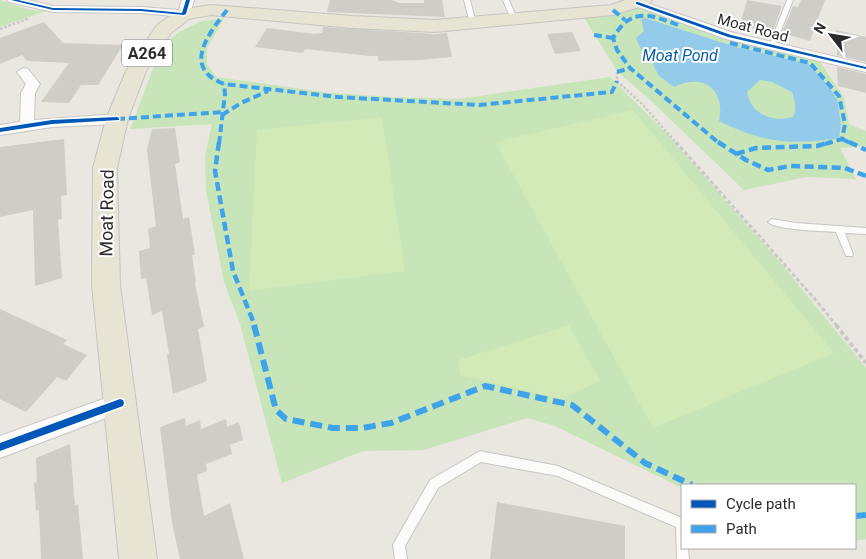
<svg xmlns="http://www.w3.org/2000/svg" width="866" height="559" font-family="Roboto,sans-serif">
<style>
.green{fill:#c7e5b9}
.pitch{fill:#d1eab7}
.water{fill:#94cbeb;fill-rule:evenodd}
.building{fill:#cfcdc7}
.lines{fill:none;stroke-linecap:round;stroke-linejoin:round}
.service-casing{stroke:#c7c6c5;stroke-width:2}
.minor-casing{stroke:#c7c6c5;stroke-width:2}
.primary-casing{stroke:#c5c4c1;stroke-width:2}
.path-far2{stroke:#c8c8c7;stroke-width:2.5;stroke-dasharray:2.5 2;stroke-linecap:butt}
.path-far1{stroke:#c8c8c7;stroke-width:3;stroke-dasharray:4 2.5;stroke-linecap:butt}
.path{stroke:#c8c8c7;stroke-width:4;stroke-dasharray:4.5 3;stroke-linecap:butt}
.service{fill:#fcfbfa;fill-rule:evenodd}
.minor{fill:#fcfbfa;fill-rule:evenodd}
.primary{fill:#e7e4d4;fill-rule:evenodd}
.quiet-far2{stroke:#3ea3eb;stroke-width:4;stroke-dasharray:8 4;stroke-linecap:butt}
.quiet-far1{stroke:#3ea3eb;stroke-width:4.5;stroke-dasharray:9 4.5;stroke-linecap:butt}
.quiet{stroke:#3ea3eb;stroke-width:6;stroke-dasharray:12 6;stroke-linecap:butt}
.cycleway-casing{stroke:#fff;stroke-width:3}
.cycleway{fill:#0057b8;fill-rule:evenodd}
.labels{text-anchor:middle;stroke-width:4;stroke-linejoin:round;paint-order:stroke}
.far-street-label{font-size:15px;fill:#2b2b2b;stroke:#fff}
.shield{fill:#fff;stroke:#6b6b6b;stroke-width:1}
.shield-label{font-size:16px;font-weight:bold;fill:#2b2b2b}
.far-water-label{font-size:16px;font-style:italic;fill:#0c5b9f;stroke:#fff}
.street-label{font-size:18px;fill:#2b2b2b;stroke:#fff}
</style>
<rect width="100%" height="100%" fill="#eae7e0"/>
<g class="green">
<polygon points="0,0 30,10 46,11 0,27"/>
<polygon points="637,3 670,15 820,58 820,62 844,97 849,124 866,131 866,146 840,148 856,179 807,177 744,190 650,100 617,71 582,14"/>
<polygon points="224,18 207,49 207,64 216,77 331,93 393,97 459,99 610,77 668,135 784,267 866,368 866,539 855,541 855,485 682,485 682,488 555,426 527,418 424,450 363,451 282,483 240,324 224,282 206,190 205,156 212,124 130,129 154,66 167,42 179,32 202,21"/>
</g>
<g class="pitch">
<polygon points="633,110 834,353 653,428 495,142"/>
<polygon points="382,117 405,271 249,291 257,130"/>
<polygon points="569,325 600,381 562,399 460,375 459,360"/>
</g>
<path class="water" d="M645,18l91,29 72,17 19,20 10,15 4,25 -2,14c-46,8 -78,4 -120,-17 7,-33 -17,-48 -45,-34l-15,-11 -7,-14 -6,-2 -10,-22 8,-7 -3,-12zM760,80l12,2 20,10c3,9 5,16 1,25 -21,6 -42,-3 -46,-25z"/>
<g class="building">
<polygon points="330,0 391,0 400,3 424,3 424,0 442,0 445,17 327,12"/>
<polygon points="747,0 782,6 773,31 764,28 764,31 740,25"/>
<polygon points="801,0 825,0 810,41 782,33 793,6 798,7"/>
<polygon points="44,22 63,43 123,45 98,85 81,85 69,103 41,102 69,63 27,61 22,55 0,64 0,38"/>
<polygon points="323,27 435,34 447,33 452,57 420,60 378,61 378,56 370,56 305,49 303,53 255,47 267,28 315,34 322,33"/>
<polygon points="836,30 866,37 866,62 837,55"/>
<polygon points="572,32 581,51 555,54 547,34"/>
<polygon points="837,67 866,74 866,93 838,86"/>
<polygon points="175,128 180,162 175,164 183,219 189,217 195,254 192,255 196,283 195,283 204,327 198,329 207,381 173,394 167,355 169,354 162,311 152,315 146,278 141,279 139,251 150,248 148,229 156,226 147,150 152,129"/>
<polygon points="64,139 67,195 61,196 62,219 58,220 62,278 35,286 33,210 0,217 0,147"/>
<polygon points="0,309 67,340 63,344 87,355 66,381 57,377 26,412 0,399"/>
<polygon points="185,418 186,426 200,420 201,429 226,419 227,427 239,422 243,440 230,445 232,454 206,464 207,471 197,475 204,516 230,503 244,559 180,559 172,523 160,427"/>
<polygon points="70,444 75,506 78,504 83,559 41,559 39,510 36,511 34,483 37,482 36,458"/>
<polygon points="497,502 625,526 625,559 490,559"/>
</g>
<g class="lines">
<g class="service-casing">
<g id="service">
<polygon points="464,0 470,0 476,23 475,24 470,23"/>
<polygon points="503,0 509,0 517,19 516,20 511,19"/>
<polygon points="787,0 793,0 775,46 770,47 769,46"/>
<path d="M772,219l24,4 70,5v6l-21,-1 8,21 -1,2h-6l-10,-24c-14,-1 -60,-2 -68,-10z"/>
<polygon points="480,451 558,466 682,518 682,548 688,548 689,559 677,559 676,527 558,476 481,462 438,488 405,546 407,559 395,559 393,545 395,541 430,480"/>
</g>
</g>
<g class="minor-casing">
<g id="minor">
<polygon points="7,0 28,0 53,6 141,7 179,10 182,0 194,0 190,14 184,17 141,13 53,12 9,2"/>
<polygon points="633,1 641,1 734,33 866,64 866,72 726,39 633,5 631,3"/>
<polygon points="23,68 28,69 40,84 35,93 34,120 117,114 122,116 124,119 122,122 117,124 52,127 0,135 0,125 20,122 21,93 26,84 17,72"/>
<polygon points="120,393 127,396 130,403 127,410 0,458 0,436"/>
</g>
</g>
<g class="primary-casing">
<polygon id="primary" points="625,0 652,0 649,4 613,15 435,32 352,28 211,15 189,19 171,33 146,71 128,119 117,168 120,285 157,559 119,559 92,285 93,168 106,119 126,71 157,25 178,10 211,5 352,16 435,20 611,5"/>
</g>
<g class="path-far2">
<polyline points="0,29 30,18"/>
<polyline points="617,72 617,81 643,105 677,144"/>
</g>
<polyline class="path-far1" points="676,142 814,298 837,326"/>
<polyline class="path" points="836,325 866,363"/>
<use href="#service" class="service"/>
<use href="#minor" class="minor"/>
<use href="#primary" class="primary"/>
<g class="quiet-far2">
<path d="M227,10c-18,23 -46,58 -3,74l114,13 141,8 133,-13 5,-11"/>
<polyline points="613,10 625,20"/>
<path d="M678,25c-29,-11 -47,-18 -65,13l4,12 13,18 90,76"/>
<polyline points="594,35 613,38"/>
<polyline points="730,43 810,63 839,96 845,124 842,139 825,144"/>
<polyline points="617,72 630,68"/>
<polyline points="222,115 241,103 268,91"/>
<polyline points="117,119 223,112"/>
<polyline points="842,139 852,144"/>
<polyline points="219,144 225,94 224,84"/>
</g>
<g class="quiet-far1">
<polyline points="219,142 215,171 233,271 255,326"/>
<polyline points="718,142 746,160 768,170 790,166 845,168 866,176"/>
<polyline points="849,142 866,150"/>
<polyline points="736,154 756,148 817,146 830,142"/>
</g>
<g class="quiet">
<polyline points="254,325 276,410 286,419 333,428 362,428 391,423 485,386 572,405 645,463 692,485"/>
<polyline points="855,516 866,515"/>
</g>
<g class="cycleway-casing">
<g id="cycleway">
<polygon points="11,0 18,0 53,8 141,9 182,13 186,0 190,0 186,14 184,15 141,11 53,10"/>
<polygon points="636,2 638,2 731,35 866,67 866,69 728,37 636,4"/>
<polygon points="117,117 119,118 119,120 52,124 0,132 0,128 52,120"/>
<polygon points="120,399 123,400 124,403 123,406 0,451 0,443"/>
</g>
</g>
<use href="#cycleway" class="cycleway"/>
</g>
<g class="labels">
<g class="far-street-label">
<text transform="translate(753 28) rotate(15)" y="5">Moat Road</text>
</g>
<rect class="shield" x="122" y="39.5" width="50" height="27" rx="4"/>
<g class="shield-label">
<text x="147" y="59">A264</text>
</g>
<g class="far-water-label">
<text x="680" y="61">Moat Pond</text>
</g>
<g class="street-label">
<text transform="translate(107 213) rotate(-89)" y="6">Moat Road</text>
</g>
</g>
<rect x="681" y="484" width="175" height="65" fill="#ffffff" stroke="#aaaaaa"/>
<rect x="691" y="500" width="25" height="8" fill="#0057b8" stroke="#aaaaaa"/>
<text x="726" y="509" font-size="15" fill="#2b2b2b">Cycle path</text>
<rect x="691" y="525" width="25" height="8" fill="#3ea3eb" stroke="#aaaaaa"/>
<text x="726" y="534" font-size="15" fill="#2b2b2b">Path</text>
<g transform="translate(831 35) rotate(301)" stroke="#ffffff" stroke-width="4" paint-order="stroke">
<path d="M0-4L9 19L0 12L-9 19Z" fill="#2b2b2b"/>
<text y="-8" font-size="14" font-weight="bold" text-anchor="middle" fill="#2b2b2b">N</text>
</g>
</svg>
